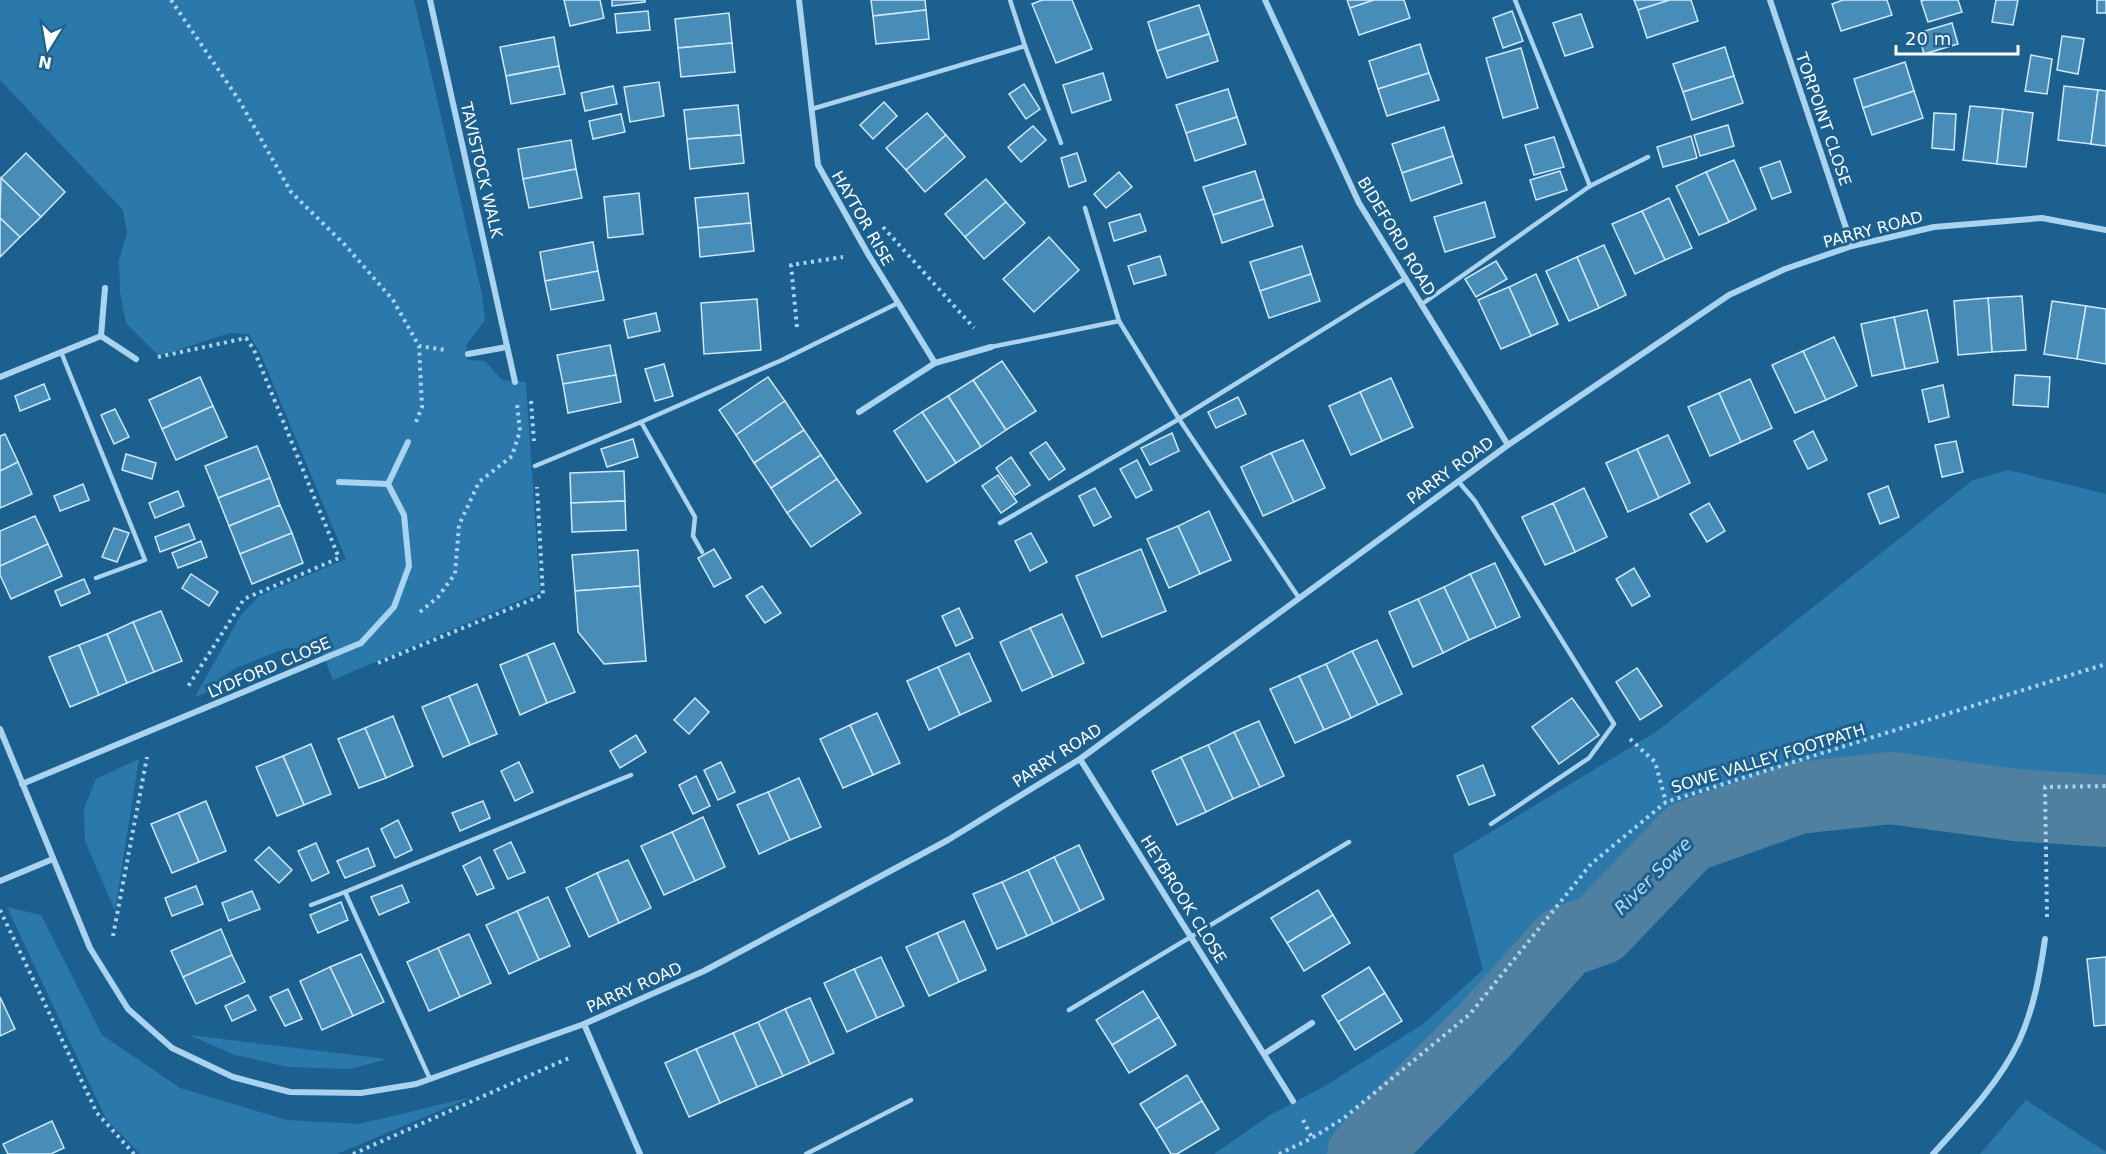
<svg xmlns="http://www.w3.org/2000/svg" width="2106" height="1154" font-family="'DejaVu Sans',sans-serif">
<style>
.green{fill:#2b79ab}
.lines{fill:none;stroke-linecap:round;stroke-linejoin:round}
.river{stroke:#4f80a0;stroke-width:72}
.building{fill:#488cb8;stroke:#cfe9fa;stroke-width:1.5}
.path{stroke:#a9d3ee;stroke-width:4;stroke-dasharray:3 4.5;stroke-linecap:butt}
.lane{stroke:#a9d3ee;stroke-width:4.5}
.street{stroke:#a9d3ee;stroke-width:6}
.labels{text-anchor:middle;stroke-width:6;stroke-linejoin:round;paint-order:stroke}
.street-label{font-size:16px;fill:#fff;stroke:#1b608f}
.water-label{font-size:18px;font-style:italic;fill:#b5dcf5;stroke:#1b608f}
</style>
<rect width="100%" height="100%" fill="#1b608f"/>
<g class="green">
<polygon points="0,0 414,0 482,294 485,320 466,345 467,360 485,361 502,380 526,382 540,592 333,680 320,647 287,648 263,657 234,669 220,679 211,691 195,697 241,615 259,596 346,559 261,355 249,334 230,333 159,356 126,323 120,292 119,260 127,233 123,210 0,80"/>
<polygon points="2008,470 2106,494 2106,801 2067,800 2019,788 1890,771 1845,781 1798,786 1692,815 1670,830 1612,891 1597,917 1557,933 1476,1028 1360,1143 1343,1154 1214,1154 1270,1115 1325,1086 1423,1024 1483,970 1453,855 1656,732 1973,480"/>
<polygon points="139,759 115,911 85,841 84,809 96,779"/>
<polygon points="7,907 41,915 102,1035 180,1088 287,1120 359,1124 472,1097 337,1154 140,1154 106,1119"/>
<polygon points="189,1035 387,1059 350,1069 288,1067 235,1055"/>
<polygon points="2026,1100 2106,1152 2106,1154 1980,1154"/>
</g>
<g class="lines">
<polyline class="river" points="1363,1154 1486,1029 1564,942 1600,929 1688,837 1798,798 1891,788 2016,805 2106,811"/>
</g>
<g class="building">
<polygon points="564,0 600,0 604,18 570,26"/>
<polygon points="612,0 645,0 645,2 612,6"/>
<polygon points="871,0 925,0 926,10 873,16"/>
<polygon points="1042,0 1072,0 1092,49 1056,63 1032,4"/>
<polygon points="1347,0 1374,0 1350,8"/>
<polygon points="1374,0 1404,0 1410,18 1359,35 1350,8"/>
<polygon points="1634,0 1670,0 1638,10"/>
<polygon points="1670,0 1691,0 1698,21 1647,38 1638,10"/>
<polygon points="1843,0 1887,0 1892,15 1841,31 1832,4"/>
<polygon points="1925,0 1958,0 1962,12 1928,22 1921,1"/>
<polygon points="1996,0 2018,0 2013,25 1992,22"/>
<rect x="2097" y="0" width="9" height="13"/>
<polygon points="1199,5 1209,34 1157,51 1148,22"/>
<polygon points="926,10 929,39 876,44 873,16"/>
<polygon points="648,11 650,30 617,33 615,14"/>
<polygon points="1512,11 1523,41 1503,48 1493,18"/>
<polygon points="729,13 732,43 678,48 675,19"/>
<polygon points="1581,14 1593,47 1565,56 1553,23"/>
<polygon points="1952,23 1958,44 1924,54 1918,33"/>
<polygon points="1209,34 1218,61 1167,78 1157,51"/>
<polygon points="2062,36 2084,39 2078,74 2057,70"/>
<polygon points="554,37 559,66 506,76 500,47"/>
<polygon points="732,43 735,72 681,77 678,48"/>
<polygon points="1420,44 1429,73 1378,89 1369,61"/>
<polygon points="1725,47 1734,76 1683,92 1673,64"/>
<polygon points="1521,48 1538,108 1503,118 1486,58"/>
<polygon points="2031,55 2052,59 2047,94 2025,91"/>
<polygon points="1905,62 1914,91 1863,108 1854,79"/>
<polygon points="559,66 565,94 511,104 506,76"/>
<polygon points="1103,73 1111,100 1072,113 1063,85"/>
<polygon points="1429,73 1439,100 1387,116 1378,89"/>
<polygon points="1734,76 1743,103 1692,120 1683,92"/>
<polygon points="659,82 664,116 630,122 624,87"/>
<polygon points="1024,84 1040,109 1026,119 1009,94"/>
<polygon points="613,86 617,104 585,111 581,93"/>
<polygon points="2064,86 2098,90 2091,144 2058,140"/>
<polygon points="1228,89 1237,117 1186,133 1176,105"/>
<polygon points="2098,90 2106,91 2106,146 2091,144"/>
<polygon points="1914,91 1923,118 1872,135 1863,108"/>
<polygon points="884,102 897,116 873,139 860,125"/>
<polygon points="738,105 741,135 687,139 684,110"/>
<polygon points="1970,106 2003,109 1997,164 1963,160"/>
<polygon points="2003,109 2033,113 2026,167 1997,164"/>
<polygon points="927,113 946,135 906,170 886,148"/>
<polygon points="1934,113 1956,114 1954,150 1932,148"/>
<polygon points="621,114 625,132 593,139 589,121"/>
<polygon points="1237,117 1246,144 1195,161 1186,133"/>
<polygon points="1728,125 1734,146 1700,156 1694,135"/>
<polygon points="1033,126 1046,140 1021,162 1008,147"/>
<polygon points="1444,127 1453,156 1402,173 1392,144"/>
<polygon points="741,135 744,163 690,169 687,139"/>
<polygon points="946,135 965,157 925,192 906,170"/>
<polygon points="1691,136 1697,158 1663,167 1657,147"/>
<polygon points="1554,137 1564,167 1534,175 1525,145"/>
<polygon points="571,140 576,169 523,179 518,149"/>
<polygon points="26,153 65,192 41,217 1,178"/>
<polygon points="1077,153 1086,181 1069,187 1061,158"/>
<polygon points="1453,156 1462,183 1411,201 1402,173"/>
<polygon points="1734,160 1756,209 1729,222 1706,172"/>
<polygon points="1780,161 1791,192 1772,199 1760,168"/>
<polygon points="576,169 582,198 529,208 523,179"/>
<polygon points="1255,171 1264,199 1213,215 1203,187"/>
<polygon points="1560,171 1567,190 1536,200 1530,180"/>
<polygon points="1119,172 1132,187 1106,208 1094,194"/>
<polygon points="1706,172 1729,222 1699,235 1676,186"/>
<polygon points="1,178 41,217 20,237 0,218"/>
<polygon points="986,179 1006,202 965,237 945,214"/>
<polygon points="639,193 643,234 608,238 604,197"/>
<polygon points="748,193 751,223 698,228 695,198"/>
<polygon points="1669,198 1692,248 1665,260 1642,211"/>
<polygon points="1264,199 1273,226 1222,243 1213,215"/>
<polygon points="1006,202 1025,223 984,259 965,237"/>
<polygon points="1485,202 1495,237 1445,252 1434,217"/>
<polygon points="1642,211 1665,260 1635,274 1612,224"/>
<polygon points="1140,214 1146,231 1114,241 1109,223"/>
<polygon points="0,218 20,237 0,257"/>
<polygon points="751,223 754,251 700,257 698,228"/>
<polygon points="1049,237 1079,270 1034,312 1003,279"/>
<polygon points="593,242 598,271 545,281 540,252"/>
<polygon points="1604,245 1626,295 1599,308 1577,257"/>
<polygon points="1302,246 1311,274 1260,291 1250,262"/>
<polygon points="1160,256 1166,275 1134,284 1128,266"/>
<polygon points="1577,257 1599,308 1569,321 1546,271"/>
<polygon points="1496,261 1507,279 1476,297 1465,279"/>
<polygon points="598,271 604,300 551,310 545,281"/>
<polygon points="1311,274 1320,301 1269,318 1260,291"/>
<polygon points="1536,274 1558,324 1531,336 1509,287"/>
<polygon points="1509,287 1531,336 1501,349 1478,300"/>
<polygon points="2022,296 2026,350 1992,352 1988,298"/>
<polygon points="1988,298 1992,352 1958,355 1954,301"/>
<polygon points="757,299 761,350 704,354 701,303"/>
<polygon points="2052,301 2086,306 2077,359 2044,354"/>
<polygon points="2086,306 2106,309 2106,364 2077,359"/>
<polygon points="1927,310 1938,362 1905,369 1894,317"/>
<polygon points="656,313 660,331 628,338 624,320"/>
<polygon points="1894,317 1905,369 1872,376 1861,324"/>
<polygon points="1834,337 1857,386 1826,400 1803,351"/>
<polygon points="610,345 616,375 563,384 557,355"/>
<polygon points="1803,351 1826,400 1795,413 1772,365"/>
<polygon points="1002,361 1036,411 1006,430 973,380"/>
<polygon points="664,364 673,396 655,401 645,369"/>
<polygon points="616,375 621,402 568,413 563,384"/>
<polygon points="2015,375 2050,377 2048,407 2013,405"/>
<polygon points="200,377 213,406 162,429 149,400"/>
<polygon points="768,377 785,401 736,435 719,410"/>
<polygon points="1391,378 1413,427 1382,441 1360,392"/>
<polygon points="1750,379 1772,428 1741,442 1719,393"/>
<polygon points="973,380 1006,430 981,447 948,396"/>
<polygon points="44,384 50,399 20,411 15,396"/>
<polygon points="1943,385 1949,417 1929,422 1922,390"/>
<polygon points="1360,392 1382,441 1351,455 1329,406"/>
<polygon points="1719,393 1741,442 1710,456 1688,407"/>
<polygon points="948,396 981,447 956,463 922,412"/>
<polygon points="1238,397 1246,414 1216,428 1208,412"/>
<polygon points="785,401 804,430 754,463 736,435"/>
<polygon points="213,406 227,437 176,460 162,429"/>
<polygon points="115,409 129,437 114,444 101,415"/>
<polygon points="922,412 956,463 927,482 894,431"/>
<polygon points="804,430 821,455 771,488 754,463"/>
<polygon points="1813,431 1827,460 1808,469 1794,441"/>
<polygon points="1172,433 1179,451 1150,465 1141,448"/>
<polygon points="5,434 18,462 0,471 0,436"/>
<polygon points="1668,435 1690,483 1659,498 1637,449"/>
<polygon points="633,439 638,457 607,467 601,449"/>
<polygon points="1303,440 1325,488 1294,502 1271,453"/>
<polygon points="1956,441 1963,472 1942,477 1935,445"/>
<polygon points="1046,442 1065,469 1049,480 1030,453"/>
<polygon points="257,446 270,478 218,498 205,466"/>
<polygon points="1637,449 1659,498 1628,512 1606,463"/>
<polygon points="1271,453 1294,502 1263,516 1241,467"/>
<polygon points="126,454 156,463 152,479 122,470"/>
<polygon points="821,455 837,479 787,513 771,488"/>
<polygon points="1011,457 1030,485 1015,495 996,468"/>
<polygon points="1137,460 1152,490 1136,498 1120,469"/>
<polygon points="18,462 32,494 0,508 0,471"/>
<polygon points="624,471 625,501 571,503 570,473"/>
<polygon points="998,475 1017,502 1001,513 982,486"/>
<polygon points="270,478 280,505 229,526 218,498"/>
<polygon points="837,479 861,513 811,547 787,513"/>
<polygon points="83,484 89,500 60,511 54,496"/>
<polygon points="1888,486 1899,517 1880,524 1868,494"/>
<polygon points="1095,488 1111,517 1094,526 1079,496"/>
<polygon points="1584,488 1607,537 1575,552 1553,503"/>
<polygon points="178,491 184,506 155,518 149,503"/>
<polygon points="625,501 626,530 572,532 571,503"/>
<polygon points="1553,503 1575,552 1545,565 1522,517"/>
<polygon points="1709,503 1725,531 1707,542 1690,514"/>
<polygon points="280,505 292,533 240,554 229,526"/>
<polygon points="1209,511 1231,560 1200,574 1178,526"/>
<polygon points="35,516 48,544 0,566 0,531"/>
<polygon points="189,524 195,539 160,552 155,537"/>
<polygon points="1178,526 1200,574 1169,588 1147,539"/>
<polygon points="114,528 129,533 117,562 102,557"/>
<polygon points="292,533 303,563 252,584 240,554"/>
<polygon points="1031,533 1047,562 1030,571 1015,541"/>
<polygon points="201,541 207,557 178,568 172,553"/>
<polygon points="48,544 62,576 11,599 0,575 0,566"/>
<polygon points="714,549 731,578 714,587 698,558"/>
<polygon points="1141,549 1166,611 1102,637 1076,576"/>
<polygon points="638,550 640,586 575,591 572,555"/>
<polygon points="1495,563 1520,617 1496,628 1470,574"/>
<polygon points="1634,568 1650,596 1632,606 1616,579"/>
<polygon points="191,574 218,592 209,606 182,588"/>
<polygon points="1470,574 1496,628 1469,640 1444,587"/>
<polygon points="84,579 90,593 61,606 55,591"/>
<polygon points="640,586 646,661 604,664 578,632 575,591"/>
<polygon points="762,586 781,613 765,623 746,596"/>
<polygon points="1444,587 1469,640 1443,653 1418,599"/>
<polygon points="1418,599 1443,653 1413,667 1389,612"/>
<polygon points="959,608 973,638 956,646 942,616"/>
<polygon points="161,611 182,661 154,672 133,622"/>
<polygon points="1062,614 1084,663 1053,677 1030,628"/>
<polygon points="133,622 154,672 127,683 107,634"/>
<polygon points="1030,628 1053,677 1022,691 1000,642"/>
<polygon points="107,634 127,683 99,695 79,645"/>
<polygon points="1377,640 1402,694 1378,705 1352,651"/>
<polygon points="554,643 575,692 547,703 527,654"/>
<polygon points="79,645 99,695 70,707 49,657"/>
<polygon points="1352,651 1378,705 1351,718 1326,664"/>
<polygon points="969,653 991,701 960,715 938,667"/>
<polygon points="527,654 547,703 520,715 500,665"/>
<polygon points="1326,664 1351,718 1324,730 1299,676"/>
<polygon points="938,667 960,715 929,730 907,681"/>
<polygon points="1637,668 1662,706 1640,720 1616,682"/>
<polygon points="1299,676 1324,730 1295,743 1270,689"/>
<polygon points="477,684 497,734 470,745 449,696"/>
<polygon points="449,696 470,745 443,757 422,707"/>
<polygon points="695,698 709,712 689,734 674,720"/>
<polygon points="1572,698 1599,735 1559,764 1532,727"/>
<polygon points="877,713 900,763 873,775 850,725"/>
<polygon points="393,716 413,766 386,778 365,728"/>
<polygon points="1259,721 1284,776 1260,787 1234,732"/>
<polygon points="850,725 873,775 843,788 820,739"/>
<polygon points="365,728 386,778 359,788 338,739"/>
<polygon points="1234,732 1260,787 1233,799 1208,745"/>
<polygon points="636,735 646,752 620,768 610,751"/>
<polygon points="311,744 331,794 304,805 283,756"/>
<polygon points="1208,745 1233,799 1206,812 1181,757"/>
<polygon points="283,756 304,805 277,816 256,767"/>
<polygon points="1181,757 1206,812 1177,825 1152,771"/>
<polygon points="519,762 533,792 515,801 501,771"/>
<polygon points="721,762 735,792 718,800 704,770"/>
<polygon points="1483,765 1495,795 1469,805 1457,776"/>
<polygon points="696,776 710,806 693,814 679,785"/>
<polygon points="799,778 821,827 790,840 768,792"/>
<polygon points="768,792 790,840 759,854 737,805"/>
<polygon points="206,801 226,851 199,862 178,813"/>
<polygon points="483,801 490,818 460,831 452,813"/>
<polygon points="178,813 199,862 172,873 151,824"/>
<polygon points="703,817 725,867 695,881 672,832"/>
<polygon points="398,820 412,850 395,858 381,829"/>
<polygon points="672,832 695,881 664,895 641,846"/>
<polygon points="511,842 525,872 508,879 494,850"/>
<polygon points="316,843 329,873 312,881 298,851"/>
<polygon points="1079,845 1104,899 1080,911 1054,857"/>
<polygon points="269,847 292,870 279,883 255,860"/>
<polygon points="368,848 375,866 345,878 337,861"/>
<polygon points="480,857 494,888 477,895 463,866"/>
<polygon points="1054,857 1080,911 1053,924 1028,870"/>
<polygon points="628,860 651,908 619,923 597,873"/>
<polygon points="1028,870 1053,924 1027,936 1002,882"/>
<polygon points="597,873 619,923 589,937 566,888"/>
<polygon points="1002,882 1027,936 997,949 973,894"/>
<polygon points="402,885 409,902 379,915 371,897"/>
<polygon points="196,886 203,904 172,916 165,898"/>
<polygon points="1318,890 1333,915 1287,943 1271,918"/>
<polygon points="252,891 260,909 229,921 222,903"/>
<polygon points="548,897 570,946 539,960 517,911"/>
<polygon points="341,902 348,920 318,933 310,915"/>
<polygon points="517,911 539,960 509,974 486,925"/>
<polygon points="1333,915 1350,943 1304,971 1287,943"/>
<polygon points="964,921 986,970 959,982 937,933"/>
<polygon points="221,929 232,955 183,977 171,951"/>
<polygon points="937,933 959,982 929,996 906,947"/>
<polygon points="469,934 491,983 460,997 438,948"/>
<polygon points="438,948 460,997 429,1011 407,962"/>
<polygon points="361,954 384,1002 353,1016 330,967"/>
<polygon points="232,955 245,982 196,1004 183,977"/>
<polygon points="881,957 904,1006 877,1018 854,969"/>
<polygon points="2106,957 2106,1025 2094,1026 2087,959"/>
<polygon points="330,967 353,1016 322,1030 300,981"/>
<polygon points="1369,967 1385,993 1338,1022 1322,996"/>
<polygon points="854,969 877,1018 847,1032 824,983"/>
<polygon points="288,989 302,1019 285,1026 270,997"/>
<polygon points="1143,991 1159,1017 1112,1045 1096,1020"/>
<polygon points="1385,993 1402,1021 1355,1050 1338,1022"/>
<polygon points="248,995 256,1010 232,1021 225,1006"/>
<polygon points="0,997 15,1029 0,1036"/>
<polygon points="810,998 834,1053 810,1064 785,1009"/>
<polygon points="785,1009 810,1064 783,1076 758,1022"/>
<polygon points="1159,1017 1176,1045 1129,1073 1112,1045"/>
<polygon points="758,1022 783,1076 757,1087 733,1033"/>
<polygon points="733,1033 757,1087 720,1103 696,1049"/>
<polygon points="696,1049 720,1103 689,1117 665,1063"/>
<polygon points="1187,1075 1202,1101 1156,1129 1140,1104"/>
<polygon points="1202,1101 1219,1129 1177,1154 1171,1154 1156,1129"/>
<polygon points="52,1121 64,1148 51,1154 8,1154 3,1144"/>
</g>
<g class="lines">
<g class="path">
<polyline points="171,0 239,100 291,192 345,245 393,300 419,346 446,350"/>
<polyline points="883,227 974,328"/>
<polyline points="797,327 791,265 843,257"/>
<polyline points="158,357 246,338 254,350 339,558 244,599 187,688"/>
<polyline points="531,401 534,441"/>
<polyline points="416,422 422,407 419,346"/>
<polyline points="420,612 438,597 455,574 459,525 479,482 512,456 520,431 517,404"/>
<polyline points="378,663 543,595 537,487"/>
<polyline points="1630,739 1655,762 1666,802"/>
<polyline points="0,910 97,1113 134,1154"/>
<polyline points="2047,917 2045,787 2106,786"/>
<polyline points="113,936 147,757"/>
<polyline points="1303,1120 1312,1138"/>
<polyline points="353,1154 569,1058"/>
<polyline points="1279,1154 1312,1138 1344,1118 1470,1014 1591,864 1666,802 2106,664"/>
</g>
<g class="lane">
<polyline points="1010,0 1025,46"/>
<polyline points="1515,0 1590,186"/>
<polyline points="812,109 1025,46 1061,143"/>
<polyline points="1422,304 1590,186 1648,157"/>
<polyline points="1119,321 1179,419 1299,598"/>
<polyline points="991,347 1119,321 1085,208"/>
<polyline points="61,352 145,560 96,578"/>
<polyline points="641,422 782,360 898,303"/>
<polyline points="535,466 641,422 695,517 693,536 702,552"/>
<polyline points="1458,481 1475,501 1614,724 1589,758 1491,824"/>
<polyline points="1000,523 1179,419 1406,278"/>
<polyline points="345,892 631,775"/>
<polyline points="311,905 345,892 430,1079"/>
<polyline points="1069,1010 1349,842"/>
<polyline points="806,1154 911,1100"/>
</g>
<g class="street">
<polyline points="430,0 515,382"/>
<polyline points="799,0 818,165 868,254 935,363"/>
<polyline points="1265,0 1359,203 1508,445"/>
<polyline points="1770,0 1852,246"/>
<polyline points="105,288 101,336 136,359"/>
<polyline points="468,354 507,347"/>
<polyline points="0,377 101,336"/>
<polyline points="859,412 935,363 991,347"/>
<polyline points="339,482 388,484 408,442"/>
<polyline points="0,729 90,948 128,1009 172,1048 233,1077 290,1092 361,1093 416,1084 584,1024 704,971 948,840 1080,759 1508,445 1729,295 1785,269 1852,246 1934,227 2042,218 2106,230"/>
<polyline points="1080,759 1293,1101"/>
<polyline points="22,784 361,643 394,607 409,566 404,515 388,484"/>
<polyline points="0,881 53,859"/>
<polyline points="584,1024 640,1154"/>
<polyline points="1264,1054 1312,1023"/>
<path d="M1933,1154c30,-33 67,-72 86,-113 15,-33 21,-67 26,-102"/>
</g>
</g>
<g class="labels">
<g class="street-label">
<text transform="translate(1824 119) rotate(71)" y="6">TORPOINT CLOSE</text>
<text transform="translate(482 170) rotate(77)" y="6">TAVISTOCK WALK</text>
<text transform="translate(863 218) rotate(60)" y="6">HAYTOR RISE</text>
<text transform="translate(1873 229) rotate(-15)" y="6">PARRY ROAD</text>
<text transform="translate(1397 236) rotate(59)" y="6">BIDEFORD ROAD</text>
<text transform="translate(1450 470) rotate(-36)" y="6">PARRY ROAD</text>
<text transform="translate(269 667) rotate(-23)" y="6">LYDFORD CLOSE</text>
<text transform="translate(1057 755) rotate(-33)" y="6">PARRY ROAD</text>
<text transform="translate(1768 758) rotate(-17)" y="6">SOWE VALLEY FOOTPATH</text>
<text transform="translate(1184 899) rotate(58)" y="6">HEYBROOK CLOSE</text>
<text transform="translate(634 987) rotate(-24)" y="6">PARRY ROAD</text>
</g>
<g class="water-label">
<text transform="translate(1653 876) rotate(-45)" y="6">River Sowe</text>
</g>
</g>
<g transform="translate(48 48) rotate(191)" stroke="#1b608f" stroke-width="4.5" paint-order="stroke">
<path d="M0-4.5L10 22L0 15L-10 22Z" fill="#ffffff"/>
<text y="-9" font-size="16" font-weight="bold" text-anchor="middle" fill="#ffffff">N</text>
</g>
<path d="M1896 45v9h122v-9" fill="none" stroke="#ffffff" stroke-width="3"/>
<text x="1905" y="45" font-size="18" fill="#ffffff" stroke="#1b608f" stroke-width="4.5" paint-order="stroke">20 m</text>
</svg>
